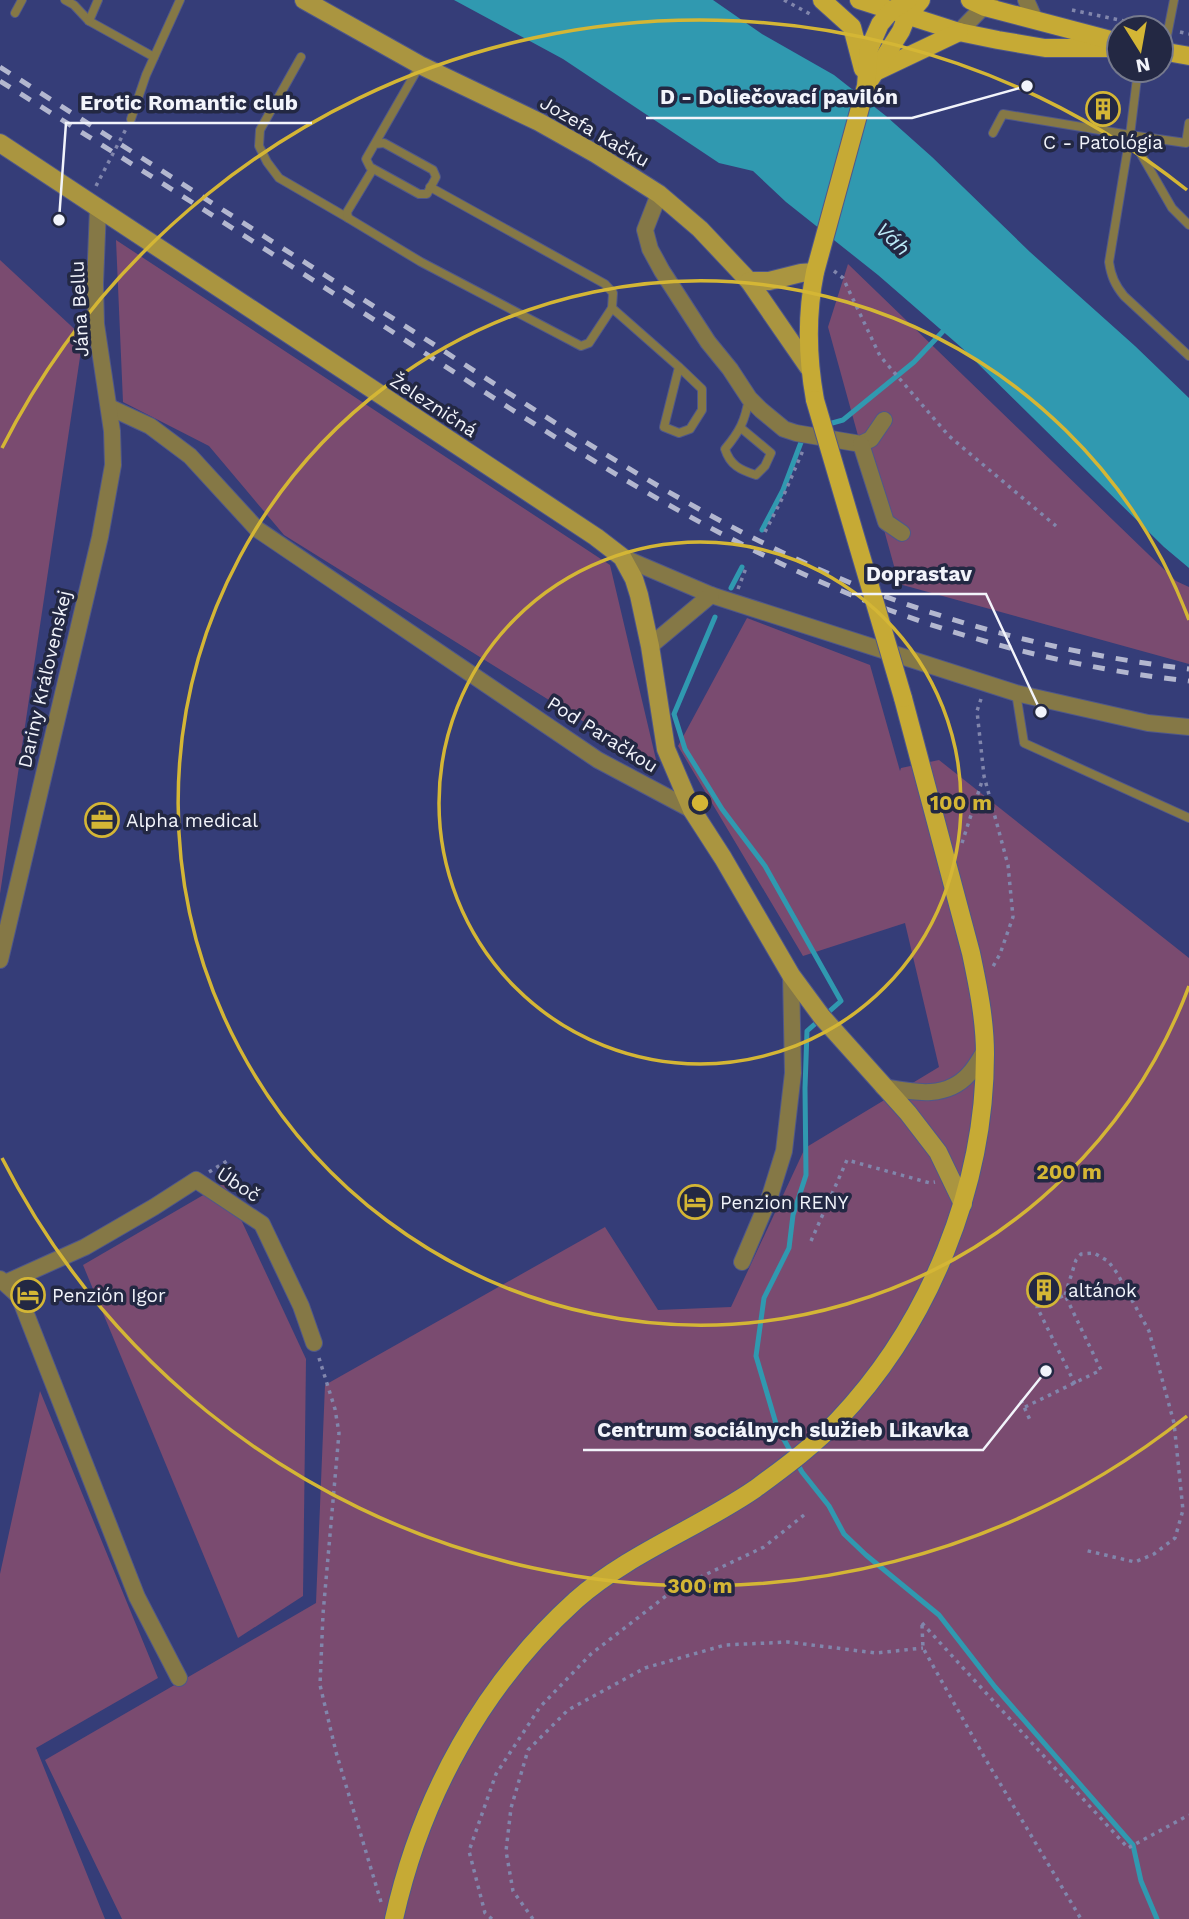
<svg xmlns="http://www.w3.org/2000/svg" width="1189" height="1919" font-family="'Work Sans',sans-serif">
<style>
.green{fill:#7a4b70}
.water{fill:#3099b0}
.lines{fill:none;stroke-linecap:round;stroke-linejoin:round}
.stream{stroke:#3099b0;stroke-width:5}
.lane-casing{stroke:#4f578a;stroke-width:10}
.street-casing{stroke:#4f578a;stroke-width:18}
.secondary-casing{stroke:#4f578a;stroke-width:20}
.primary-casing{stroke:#4f578a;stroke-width:20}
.path{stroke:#8186ac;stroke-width:3.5;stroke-dasharray:3.5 5;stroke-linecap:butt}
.lane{stroke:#857846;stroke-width:8}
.street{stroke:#857846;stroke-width:16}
.secondary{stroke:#aa9540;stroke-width:18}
.primary{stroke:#c6aa35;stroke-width:18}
.rail{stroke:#b3b7cf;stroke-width:5;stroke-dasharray:12 12;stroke-linecap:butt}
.primary-bridge-casing{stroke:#4f578a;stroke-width:20;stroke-linecap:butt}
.primary-bridge{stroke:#c6aa35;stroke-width:18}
.ring{fill:none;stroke:#d4b635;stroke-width:3.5}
.labels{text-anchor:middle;stroke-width:7;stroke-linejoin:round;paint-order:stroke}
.street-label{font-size:19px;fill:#f2f4fb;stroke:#232843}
.poi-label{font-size:19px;fill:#f2f4fb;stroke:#232843;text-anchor:start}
.water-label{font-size:21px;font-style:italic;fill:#bcebf8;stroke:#232843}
.centre{fill:#d4b635;stroke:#232843;stroke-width:3.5}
.ring-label{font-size:21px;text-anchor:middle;font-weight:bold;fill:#d4b635;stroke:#232843;stroke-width:7;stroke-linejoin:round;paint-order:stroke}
.leader{fill:none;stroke:#f2f4fb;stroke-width:2.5}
.callout-dot{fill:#f2f4fb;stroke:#232843;stroke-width:2.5}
.callout-label{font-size:21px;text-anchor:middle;font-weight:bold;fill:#f2f4fb;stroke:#232843;stroke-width:7;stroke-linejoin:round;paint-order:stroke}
</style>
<rect width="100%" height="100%" fill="#353d78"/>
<g class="green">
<polygon points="116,240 610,565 658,768 284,535 209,446 123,402"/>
<polygon points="0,260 83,337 0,894"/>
<polygon points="848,264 1176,581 1189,587 1189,664 899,584 828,327"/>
<polygon points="747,618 870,665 900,771 901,768 939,760 1189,958 1189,1919 122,1919 45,1760 316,1603 325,1385 605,1227 658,1310 731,1307 805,1148 939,1067 905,923 803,956 678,746"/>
<polygon points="224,1183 306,1359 303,1596 238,1638 83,1265"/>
<polygon points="40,1391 158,1678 36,1748 105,1919 0,1919 0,1574"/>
</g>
<polygon class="water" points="454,0 713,0 762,34 834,75 886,116 932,157 1030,252 1135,346 1189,398 1189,568 1164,547 962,348 878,275 786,202 753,171 719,163 563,59"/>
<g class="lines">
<g class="stream">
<polyline points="825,425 843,420 914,362 947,327"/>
<polyline points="762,530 783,490 803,437"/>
<polyline points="731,588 742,567"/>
<polyline points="715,617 674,714 685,749 722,809 765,866 841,1001 807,1031 805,1088 806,1175 793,1215 789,1248 764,1298 756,1356 777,1427 802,1472 829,1506 844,1534 866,1555 939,1615 995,1687 1133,1845 1141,1881 1157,1919"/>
</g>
<g class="lane-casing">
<g id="lane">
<polyline points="65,0 74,5 89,21 154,57"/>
<polyline points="15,13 22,0"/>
<polyline points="89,21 98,0"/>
<polyline points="1164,51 1174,0"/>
<polyline points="301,57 260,130 259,146 267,162 279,178 348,218"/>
<polyline points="1138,70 1130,135 1186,143 1189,123"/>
<polyline points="131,119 146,75 180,0"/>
<polyline points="993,133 1003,114 1130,135"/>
<path d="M1130,135l-21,127c2,14 6,23 15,34l65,60"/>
<polyline points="1130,135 1172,208 1189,225"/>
<polyline points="375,144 384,143 433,170 436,177 427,194 419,194 370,167 366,159 420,65"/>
<polyline points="373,169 347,212 348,218 421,262 581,346 589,343 612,308 613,293 605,284 430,187"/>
<polyline points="612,308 679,367 702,389 702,410 690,429 679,433 664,427 679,367"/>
<path d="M741,428l30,25 -6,13 -9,9c-16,-5 -26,-10 -31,-26 15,-18 20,-28 24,-51"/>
<polyline points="1016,693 1024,743 1189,818"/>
</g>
</g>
<g class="street-casing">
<g id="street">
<polyline points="1026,0 1035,20"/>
<polyline points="959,32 990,0"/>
<polyline points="659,194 645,230 650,249 662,271 708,342 730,369 749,398 761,410 784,429 796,433 861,444 871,439 884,420"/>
<polyline points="109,407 150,426 190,456 257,529 598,760 692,810"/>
<polyline points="861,444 886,522 902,533"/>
<polyline points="622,557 711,595 1016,693 1148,723 1189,727"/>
<polyline points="650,646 711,595"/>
<polyline points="0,960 100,537 113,465 112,431 96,324 95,284 98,208"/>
<path d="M883,1087c29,5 63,13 86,-13 6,-6 11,-16 16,-23"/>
<polyline points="742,1262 770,1196 784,1151 793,1073 791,975"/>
<polyline points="0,1279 19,1296 137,1597 179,1678"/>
<polyline points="5,1283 85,1247 154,1207 196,1180 262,1224 301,1306 314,1343"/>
</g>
</g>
<g class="secondary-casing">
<g id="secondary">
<polyline points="304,0 420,65 539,122 596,154 659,194 700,229 749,281 809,368"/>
<polyline points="0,143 596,537 622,557 634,579 639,595 650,646 666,749 692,810 723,858 791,975 822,1017 908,1113 938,1152 963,1204"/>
<polyline points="749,281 769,281 801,273 815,272"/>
</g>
</g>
<g class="primary-casing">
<g id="primary">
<polyline points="822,0 852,27 863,69"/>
<polyline points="859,0 959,32 998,40 1045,48 1119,48"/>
<polyline points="970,0 985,7 1118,42"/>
<polyline points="1161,51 1189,56"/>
<polyline points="877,71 959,32"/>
<polyline points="868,83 901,31 907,16 921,0"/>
<path d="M815,400c-8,-44 -9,-84 0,-128l51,-186 3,-37 11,-25 11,-13 17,-11"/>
<path d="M394,1919c27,-122 89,-235 182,-319 52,-46 122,-72 179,-111 27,-20 60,-44 83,-69 91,-96 147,-233 147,-366 0,-34 -7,-68 -14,-101l-68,-255"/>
</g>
</g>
<g class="path">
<polyline points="784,0 810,14"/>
<polyline points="1072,10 1157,28"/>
<polyline points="1180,32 1189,34"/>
<polyline points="96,186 127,127"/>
<polyline points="834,271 843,278 880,356 949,436 1056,526"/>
<polyline points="765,532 783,497 804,448"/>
<polyline points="738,589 746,568"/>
<polyline points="981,699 977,711 984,776 1008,865 1013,917 1000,954 991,970"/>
<polyline points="962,843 983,778"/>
<polyline points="209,1172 227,1161"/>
<polyline points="811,1241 847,1160 930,1183 935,1182"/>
<polyline points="1065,1295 1076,1260 1081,1254 1094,1253 1108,1261 1117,1273 1149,1331 1174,1423 1183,1510 1175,1538 1154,1554 1135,1562 1084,1550"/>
<polyline points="319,1358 335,1409 339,1433 323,1614 320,1685 336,1752 381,1902"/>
<polyline points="1021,1400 1030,1420"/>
<polyline points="1025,1407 1101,1370 1065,1295 1037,1307 1075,1384"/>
<polyline points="922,1623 1128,1848 1189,1815"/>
<polyline points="922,1625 923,1648 986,1760 1081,1919"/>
<polyline points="492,1919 485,1913 469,1851 496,1774 540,1707 591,1654 675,1589 764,1547 804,1515"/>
<polyline points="533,1919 513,1891 506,1851 511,1808 528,1750 568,1710 645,1668 725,1645 788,1642 876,1653 923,1648"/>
</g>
<use href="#lane" class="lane"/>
<use href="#street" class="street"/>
<use href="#secondary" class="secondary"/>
<use href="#primary" class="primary"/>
<g class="rail">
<path d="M0,67c139,89 277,178 416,266 155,100 315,210 490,271 91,32 188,54 283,65"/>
<path d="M0,81c128,80 255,161 382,244 150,98 301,200 467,269 104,44 228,75 340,87"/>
</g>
<g class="primary-bridge-casing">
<polyline id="primary-bridge" points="815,400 903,698"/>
</g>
<use href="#primary-bridge" class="primary-bridge"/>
</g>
<g class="ring">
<circle cx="700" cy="803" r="261"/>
<path d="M1189 986A522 522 0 1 1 1189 620"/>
<path d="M1187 1416A783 783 0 0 1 2 1158M2 448A783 783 0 0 1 1187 190"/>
</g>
<defs>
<g id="building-ring" transform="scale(1.75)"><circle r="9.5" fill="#232843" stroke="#d4b635" stroke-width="1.5"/><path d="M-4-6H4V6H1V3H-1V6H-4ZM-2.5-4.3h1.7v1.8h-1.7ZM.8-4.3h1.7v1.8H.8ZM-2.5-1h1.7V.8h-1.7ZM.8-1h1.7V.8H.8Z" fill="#d4b635"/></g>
<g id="office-ring" transform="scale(1.75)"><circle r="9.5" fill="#232843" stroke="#d4b635" stroke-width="1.5"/><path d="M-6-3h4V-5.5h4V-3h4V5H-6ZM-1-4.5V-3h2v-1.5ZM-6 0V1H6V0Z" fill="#d4b635"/></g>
<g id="hotel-ring" transform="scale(1.75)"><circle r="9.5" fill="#232843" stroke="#d4b635" stroke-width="1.5"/><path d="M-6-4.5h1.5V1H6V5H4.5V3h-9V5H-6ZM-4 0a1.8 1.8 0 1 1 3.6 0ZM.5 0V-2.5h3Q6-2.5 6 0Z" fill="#d4b635"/></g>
</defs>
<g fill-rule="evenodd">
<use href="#building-ring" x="1103" y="109"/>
<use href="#office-ring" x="102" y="820"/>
<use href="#hotel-ring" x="695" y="1202"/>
<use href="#building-ring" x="1044" y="1290"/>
<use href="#hotel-ring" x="28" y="1295"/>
</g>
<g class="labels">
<g class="street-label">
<text transform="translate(595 131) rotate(30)" y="7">Jozefa Kačku</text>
<text transform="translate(79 309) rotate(-93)" y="7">Jána Bellu</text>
<text transform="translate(434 405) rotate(33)" y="7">Železničná</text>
<text transform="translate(44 679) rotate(-77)" y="7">Dariny Kráľovenskej</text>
<text transform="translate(603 734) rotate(32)" y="7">Pod Paračkou</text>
<text transform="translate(239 1184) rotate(33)" y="7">Úboč</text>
</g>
<g class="poi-label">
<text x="1103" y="149" text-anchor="middle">C - Patológia</text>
<text x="126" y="827">Alpha medical</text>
<text x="720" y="1209">Penzion RENY</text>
<text x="1068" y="1297">altánok</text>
<text x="52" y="1302">Penzión Igor</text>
</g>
<g class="water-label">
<text transform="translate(893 239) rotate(43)" y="7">Váh</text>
</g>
</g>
<circle cx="700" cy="803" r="10" class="centre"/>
<g class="ring-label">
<text x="961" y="810">100 m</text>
<text x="1069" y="1179">200 m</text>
<text x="700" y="1593">300 m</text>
</g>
<path class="leader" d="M1027 86L912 118H646M59 220L66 123H312M1041 712L986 594H852M1046 1371L983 1450H583"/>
<g class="callout-dot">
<circle cx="1027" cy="86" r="7"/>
<circle cx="59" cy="220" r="7"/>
<circle cx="1041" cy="712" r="7"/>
<circle cx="1046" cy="1371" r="7"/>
</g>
<g class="callout-label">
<text x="779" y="104">D - Doliečovací pavilón</text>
<text x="189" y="110">Erotic Romantic club</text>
<text x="919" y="581">Doprastav</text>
<text x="783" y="1437">Centrum sociálnych služieb Likavka</text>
</g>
<g transform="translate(1140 49) rotate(169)"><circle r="33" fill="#232843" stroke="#767a8d" stroke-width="2"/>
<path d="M0-5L12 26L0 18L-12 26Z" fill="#d4b635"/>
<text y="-10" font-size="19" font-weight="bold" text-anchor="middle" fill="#f2f4fb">N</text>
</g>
</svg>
